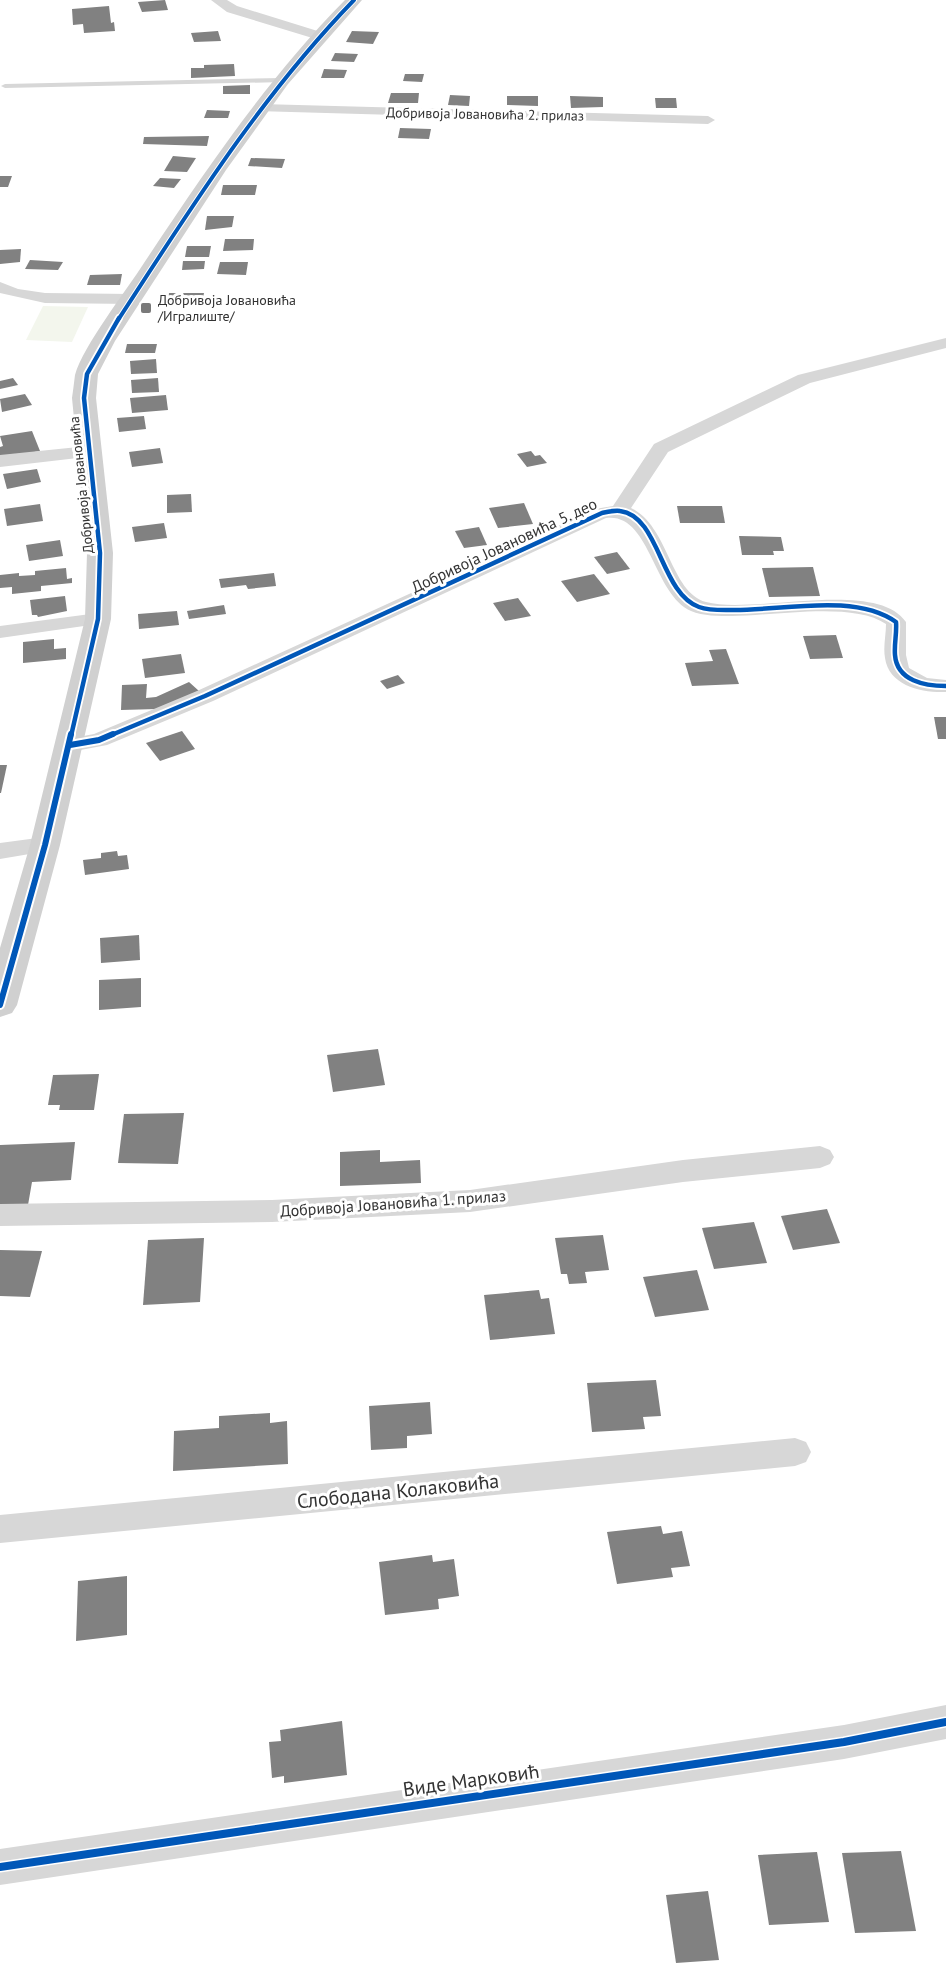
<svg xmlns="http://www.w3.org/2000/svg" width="946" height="1988" font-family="'PT Sans',sans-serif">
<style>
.green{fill:#f3f6ed}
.building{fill:#818181}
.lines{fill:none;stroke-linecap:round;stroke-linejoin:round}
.lane{fill:#d7d7d7;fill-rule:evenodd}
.street{fill:#d7d7d7;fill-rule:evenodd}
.secondary{fill:#d0d0d0;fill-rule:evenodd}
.cycleway-far3-casing{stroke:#fff;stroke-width:6}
.cycleway-far2-casing{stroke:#fff;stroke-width:8}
.cycleway-far1-casing{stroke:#fff;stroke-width:10}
.cycleway-casing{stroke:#fff;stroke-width:11}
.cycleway-far3{stroke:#0057b8;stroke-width:4}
.cycleway-far2{stroke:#0057b8;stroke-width:4.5}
.cycleway-far1{stroke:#0057b8;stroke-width:6}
.cycleway{stroke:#0057b8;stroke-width:8}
.poi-dot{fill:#7a7a7a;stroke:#fff;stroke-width:2}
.labels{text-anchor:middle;stroke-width:6;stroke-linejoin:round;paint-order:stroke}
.far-street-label{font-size:14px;fill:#333;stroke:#fff}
.far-poi-label{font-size:14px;fill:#333;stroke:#fff;text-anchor:start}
.street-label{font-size:16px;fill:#333;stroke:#fff}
.near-street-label{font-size:20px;fill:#333;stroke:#fff}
</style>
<rect width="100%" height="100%" fill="#fff"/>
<polygon class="green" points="43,306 88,307 72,342 26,340"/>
<g class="building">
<polygon points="165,0 168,10 142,12 138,2"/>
<polygon points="109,6 111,23 114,22 115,31 84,33 83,24 73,25 72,9"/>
<polygon points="218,31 221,41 194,42 191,33"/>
<polygon points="352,31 379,32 373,44 346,42"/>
<polygon points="335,53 358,54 354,62 331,61"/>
<polygon points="234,64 235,76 191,78 191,68 204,68 204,65"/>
<polygon points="324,69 347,70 344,78 321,78"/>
<polygon points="405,74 424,74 422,82 403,81"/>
<polygon points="250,85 250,94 223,94 223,86"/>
<polygon points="391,93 419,93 418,103 388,103"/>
<polygon points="450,95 470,96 469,106 448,105"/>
<polygon points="507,96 538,96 538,106 507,105"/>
<polygon points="570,96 603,97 603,107 571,108"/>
<polygon points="655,98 676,98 677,108 656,108"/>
<polygon points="207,110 230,111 228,118 204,118"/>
<polygon points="400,128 431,129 429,139 398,138"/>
<polygon points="209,136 207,146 143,144 144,137"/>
<polygon points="173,156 196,158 187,172 164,171"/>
<polygon points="251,158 285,159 282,168 248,166"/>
<polygon points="0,176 12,176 8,187 0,187"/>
<polygon points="160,178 181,179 174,188 153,186"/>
<polygon points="223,185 257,185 255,195 221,195"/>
<polygon points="207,216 234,216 232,227 205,230"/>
<polygon points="225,239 254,239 253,250 223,251"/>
<polygon points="187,246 211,246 209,257 185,257"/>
<polygon points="21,249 20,262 0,264 0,250"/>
<polygon points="30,260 63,262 58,270 25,269"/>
<polygon points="183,261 205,261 204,269 182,270"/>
<polygon points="220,262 248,262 246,275 217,274"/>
<polygon points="122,274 120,285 87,285 90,275"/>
<polygon points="169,293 204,293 202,304 166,304"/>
<polygon points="127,344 157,344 155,353 125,353"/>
<polygon points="156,359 157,373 131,374 130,361"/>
<polygon points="13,378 18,385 0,389 0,381"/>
<polygon points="158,378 159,392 132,393 131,380"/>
<polygon points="25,394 32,405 2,412 0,399"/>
<polygon points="166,395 168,410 132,413 130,398"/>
<polygon points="144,416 146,429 119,432 117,418"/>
<polygon points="32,431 40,451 0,458 0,447 3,446 0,436"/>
<polygon points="160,448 163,463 132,467 129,452"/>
<polygon points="531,451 535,456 540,455 547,463 527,467 517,454"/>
<polygon points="37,469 41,482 7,489 3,474"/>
<polygon points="191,494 192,512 167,513 167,495"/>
<polygon points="524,503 533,524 498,528 489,508"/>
<polygon points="40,504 43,521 7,526 4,509"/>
<polygon points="677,506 722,506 725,523 680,523"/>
<polygon points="164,523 167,538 135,542 132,527"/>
<polygon points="479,527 487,545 464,548 455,531"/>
<polygon points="739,536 781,537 784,551 773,551 774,555 742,555"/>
<polygon points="60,540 63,556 29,561 26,545"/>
<polygon points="617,552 630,569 607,574 594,557"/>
<polygon points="813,567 820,596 769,597 762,568"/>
<polygon points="66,568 67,579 72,578 72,583 41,586 41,591 12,594 12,587 0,588 0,575 19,573 19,576 35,575 35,571"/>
<polygon points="274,573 276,586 248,589 246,585 221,588 219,579"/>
<polygon points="594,574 610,594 577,602 561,581"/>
<polygon points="65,596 67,611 38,617 37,615 32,615 30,600"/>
<polygon points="518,598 531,616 505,621 493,603"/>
<polygon points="224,605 226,614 189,619 187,611"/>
<polygon points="177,611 179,625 139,629 138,614"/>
<polygon points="836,635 843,658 810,659 803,636"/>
<polygon points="54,639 54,649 66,648 66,659 23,663 23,642"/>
<polygon points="726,649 739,684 692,686 685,663 713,661 709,650"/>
<polygon points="181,654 185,673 145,678 142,659"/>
<polygon points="398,675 405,683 387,689 380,681"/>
<polygon points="189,682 199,691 157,709 121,710 122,685 147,684 146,698 156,697"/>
<polygon points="934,717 946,717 946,739 938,739"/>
<polygon points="182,731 195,749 160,761 146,743"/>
<polygon points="0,765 7,765 1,793 0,793"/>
<polygon points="117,851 118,856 127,855 129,869 85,875 83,860 101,858 101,853"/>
<polygon points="139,935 140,960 101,963 100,938"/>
<polygon points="141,978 141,1007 99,1010 99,980"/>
<polygon points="378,1049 385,1085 333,1092 327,1055"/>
<polygon points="99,1074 94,1110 59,1110 60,1105 48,1105 53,1075"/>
<polygon points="184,1113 178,1164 118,1163 124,1114"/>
<polygon points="75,1142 71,1180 32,1182 28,1205 0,1206 0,1145"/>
<polygon points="380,1150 380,1162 420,1160 421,1183 340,1186 340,1152"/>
<polygon points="827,1209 840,1243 793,1250 781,1216"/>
<polygon points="754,1222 767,1263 714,1269 702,1228"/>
<polygon points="603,1235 609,1270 585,1272 587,1283 569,1284 567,1274 561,1274 555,1238"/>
<polygon points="204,1238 200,1302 143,1305 148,1240"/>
<polygon points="0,1250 42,1251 30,1297 0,1296"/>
<polygon points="697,1270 709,1310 655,1317 643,1277"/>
<polygon points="539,1290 541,1299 549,1298 555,1334 490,1340 484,1295"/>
<polygon points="656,1380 661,1416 643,1417 645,1429 592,1432 587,1383"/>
<polygon points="430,1402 432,1434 407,1436 407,1448 371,1450 369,1406"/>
<polygon points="270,1413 270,1423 287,1421 288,1464 173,1471 174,1431 219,1428 219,1416"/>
<polygon points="661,1526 663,1534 682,1531 690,1566 671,1568 673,1577 617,1584 607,1532"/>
<polygon points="432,1555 433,1562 454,1559 459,1596 438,1599 439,1609 385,1615 379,1562"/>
<polygon points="127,1576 127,1635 76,1641 78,1581"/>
<polygon points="342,1721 347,1775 284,1783 284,1776 272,1778 269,1742 281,1741 280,1730"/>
<polygon points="901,1851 916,1931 855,1933 842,1853"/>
<polygon points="817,1852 829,1922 769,1925 758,1855"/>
<polygon points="708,1891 719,1960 676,1963 666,1895"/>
</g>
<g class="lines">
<polygon class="lane" points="282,78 285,78 285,82 5,88 1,86 5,84"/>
<g class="street">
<polygon points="211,0 227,0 237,6 324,33 326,36 319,40 227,12"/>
<polygon points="261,104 708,116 715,120 708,124 256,111 254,108 256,105"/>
<polygon points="0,282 18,289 45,293 132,294 140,299 132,304 45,303 0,293"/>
<path d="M946,338v10l-136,35 -142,69 -37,56c38,18 39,84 75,94 47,13 170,-24 200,20v33l3,13 18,10 19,2v12c-24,1 -57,-6 -61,-34 -2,-11 1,-23 1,-34 -33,-23 -113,-8 -154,-8 -13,0 -29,0 -41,-5 -38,-17 -41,-99 -85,-93l-393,183 -106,44 -37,7 -8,-2 -3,-5 3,-5 32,-6 103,-43 398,-182 18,-3 41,-62 144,-69z"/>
<polygon points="88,446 95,448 97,452 95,456 0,467 0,455"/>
<polygon points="98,613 105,615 108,619 105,623 0,638 0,626"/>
<polygon points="45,837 53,840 57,845 53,850 0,859 0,843"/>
<polygon points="820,1146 830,1150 834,1157 830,1164 820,1168 683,1182 470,1212 272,1222 0,1226 0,1204 272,1200 470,1190 683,1160"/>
<polygon points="795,1438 806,1442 811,1452 806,1462 795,1466 0,1543 0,1515"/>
<polygon points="946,1705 946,1739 844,1759 0,1885 0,1849 844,1725"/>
</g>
<path class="secondary" d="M345,0h17l-74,84 -62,86 -111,171 -17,33 -2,24 17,155 -2,66 -51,226 -43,160 -5,8 -12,4v-69l30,-103 55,-226 2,-66 -15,-155c1,-7 2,-15 3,-23 8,-29 51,-84 69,-112 61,-92 123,-184 201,-263z"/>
<g class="cycleway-far3-casing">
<path id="cycleway-far3" d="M118,320c73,-112 143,-224 236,-320"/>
</g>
<g class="cycleway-far2-casing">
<g id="cycleway-far2">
<polyline points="71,736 98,619 100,553 84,398 87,374 119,318"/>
<path d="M109,736l96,-40 397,-183c5,-1 13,-3 18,-2 40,5 40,82 79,96 11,4 25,3 36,3 49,0 120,-17 161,12 1,11 -2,22 -1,33 2,26 30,31 51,31"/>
</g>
</g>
<g class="cycleway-far1-casing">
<g id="cycleway-far1">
<polyline points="70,745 99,740 113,734"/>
<polyline points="0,1005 45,845 71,734"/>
</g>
</g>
<g class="cycleway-casing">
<polyline id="cycleway" points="0,1867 844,1742 946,1722"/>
</g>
<use href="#cycleway-far3" class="cycleway-far3"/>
<use href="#cycleway-far2" class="cycleway-far2"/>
<use href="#cycleway-far1" class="cycleway-far1"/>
<use href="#cycleway" class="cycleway"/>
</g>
<rect class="poi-dot" x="140" y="302" width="12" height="12" rx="3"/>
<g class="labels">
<g class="far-street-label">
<text transform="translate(485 114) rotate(1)" y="5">Добривоја Јовановића 2. прилаз</text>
<text transform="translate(81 485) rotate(-96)" y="5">Добривоја Јовановића</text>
</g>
<g class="far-poi-label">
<text x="158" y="305">Добривоја Јовановића<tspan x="158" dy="16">/Игралиште/</tspan></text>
</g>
<g class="street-label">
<text transform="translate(504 545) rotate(-25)" y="6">Добривоја Јовановића 5. део</text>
<text transform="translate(393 1203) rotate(-4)" y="6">Добривоја Јовановића 1. прилаз</text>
</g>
<g class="near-street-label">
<text transform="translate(398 1491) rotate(-6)" y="7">Слободана Колаковића</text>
<text transform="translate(471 1780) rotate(-8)" y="7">Виде Марковић</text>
</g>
</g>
</svg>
